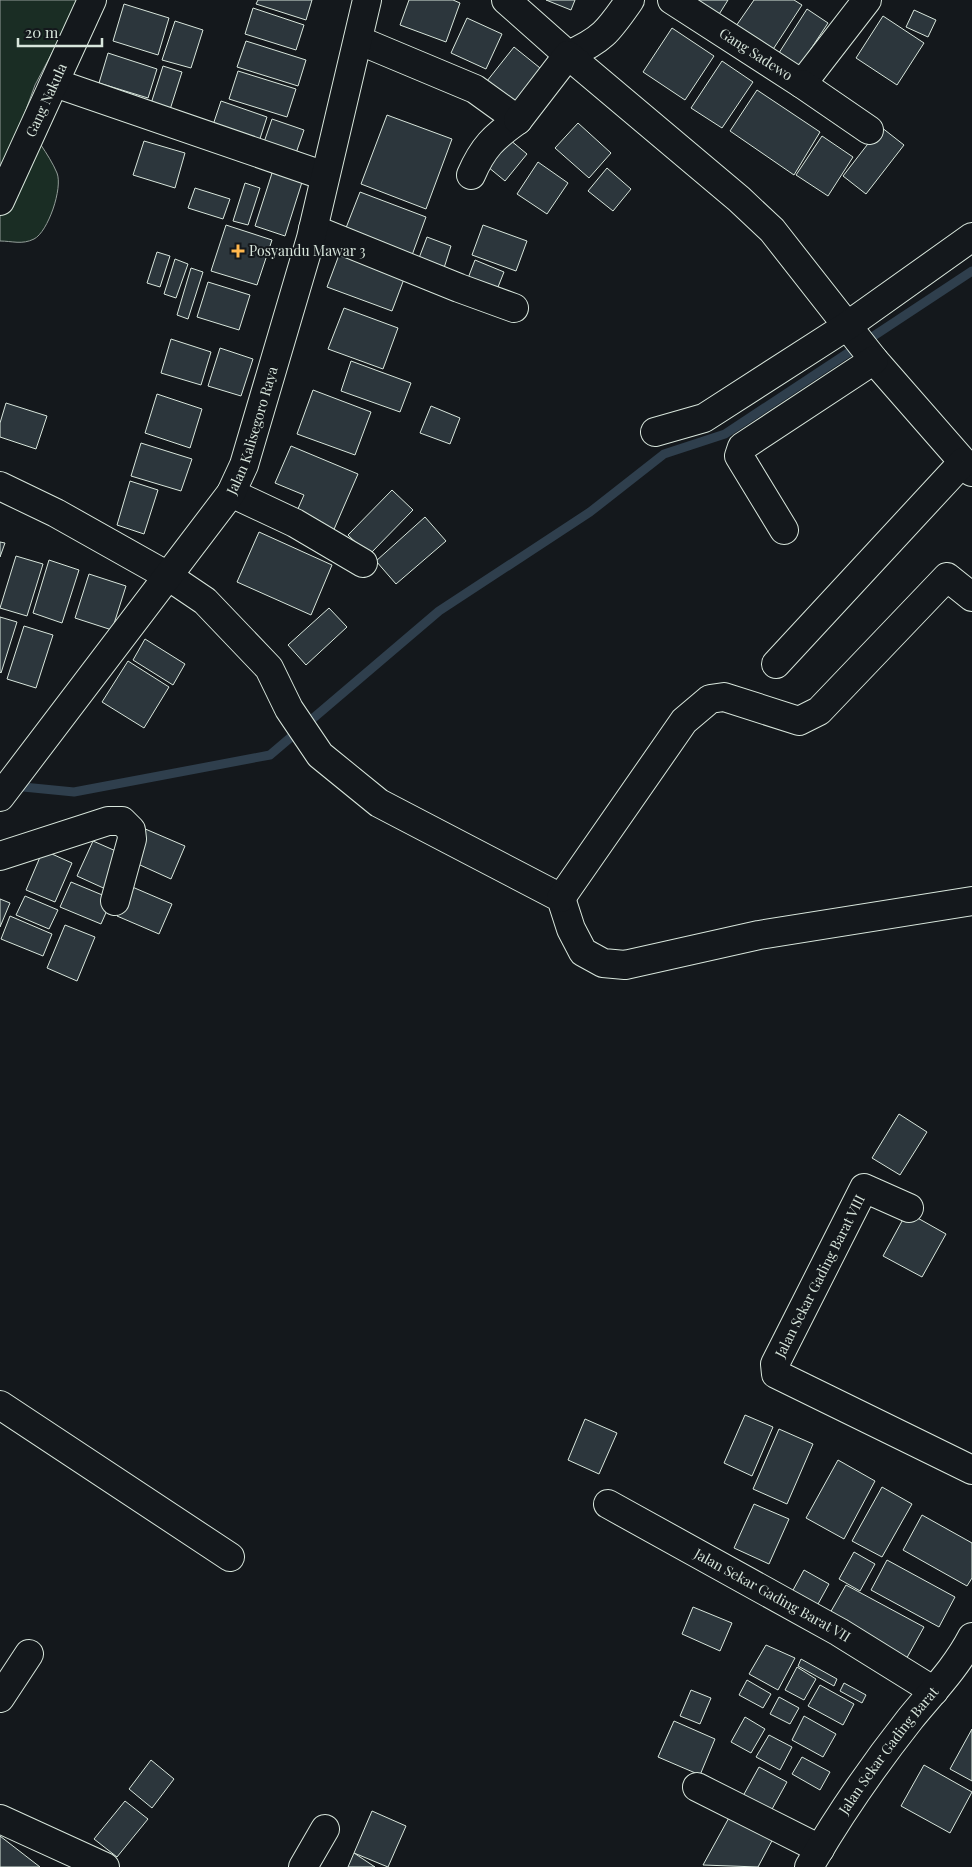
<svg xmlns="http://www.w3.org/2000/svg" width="972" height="1867" font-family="'Playfair Display',serif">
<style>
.green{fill:#1a2d24;stroke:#939e99}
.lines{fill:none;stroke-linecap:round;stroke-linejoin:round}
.stream{stroke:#2f3f4d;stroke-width:9}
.building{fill:#2c363c;stroke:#d8e6dc}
.minor-casing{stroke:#d8e6dc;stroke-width:30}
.minor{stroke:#14181c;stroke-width:28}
.poi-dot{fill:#ffb74d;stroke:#14181c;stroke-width:2}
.labels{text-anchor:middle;stroke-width:4;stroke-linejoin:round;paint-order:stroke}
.street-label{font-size:14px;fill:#d8e6dc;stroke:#14181c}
.poi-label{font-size:14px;fill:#d8e6dc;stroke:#14181c;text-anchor:start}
</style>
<rect width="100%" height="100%" fill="#14181c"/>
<path class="green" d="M0,0h80l-45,85 -12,33c10,17 26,36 34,55 6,15 -9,59 -23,66 -12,6 -22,2 -34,2z"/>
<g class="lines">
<polyline class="stream" points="13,786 74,792 270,755 439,611 590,512 664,454 725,434 972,271"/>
</g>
<g class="building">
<polygon points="258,0 312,0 306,20 256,4"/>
<polygon points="409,0 453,0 460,3 446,42 400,25"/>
<polygon points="546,0 575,0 571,10"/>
<polygon points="693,0 728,0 718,16"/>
<polygon points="754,0 794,0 802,5 772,51 736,26"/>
<polygon points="124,4 169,18 158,55 113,41"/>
<polygon points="253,8 304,25 296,50 245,34"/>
<polygon points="807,9 828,23 797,70 777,56"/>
<polygon points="914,10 936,20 928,37 906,27"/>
<polygon points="883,16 924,43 897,85 856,58"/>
<polygon points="467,18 502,34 486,69 451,53"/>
<polygon points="175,21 203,30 191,68 162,60"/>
<polygon points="672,28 714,56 685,100 643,72"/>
<polygon points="246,41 306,60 298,86 237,67"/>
<polygon points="514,47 550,76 523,110 487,81"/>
<polygon points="108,53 157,69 148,98 99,83"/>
<polygon points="722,61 753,82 722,128 691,108"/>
<polygon points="163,66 182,72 167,119 148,113"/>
<polygon points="238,71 296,89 287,117 229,99"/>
<polygon points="757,90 820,132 794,175 730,131"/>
<polygon points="221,101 267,117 257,148 211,131"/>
<polygon points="387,115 452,139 426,209 361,184"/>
<polygon points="272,119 304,130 294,159 262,148"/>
<polygon points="578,123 611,153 589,178 555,148"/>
<polygon points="881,127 904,145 866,194 843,176"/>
<polygon points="504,135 527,154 505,181 482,162"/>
<polygon points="822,136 853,157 828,196 796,175"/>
<polygon points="144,141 185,153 175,188 133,175"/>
<polygon points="538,162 568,183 547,214 517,194"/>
<polygon points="607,168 631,189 613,211 588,191"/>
<polygon points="273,170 303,179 285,236 255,226"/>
<polygon points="245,183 260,188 248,225 233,221"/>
<polygon points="195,188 230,199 223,219 188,208"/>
<polygon points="360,192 426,217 411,258 344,233"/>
<polygon points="226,225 272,240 257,285 211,271"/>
<polygon points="483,225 527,241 516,271 472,255"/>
<polygon points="427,237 451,246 444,268 419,258"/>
<polygon points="342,247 407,271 392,311 327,287"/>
<polygon points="157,252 170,256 160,287 147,283"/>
<polygon points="175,259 188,264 176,298 164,294"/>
<polygon points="475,260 504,272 494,297 465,286"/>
<polygon points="191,268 203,272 188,319 177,315"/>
<polygon points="208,282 250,295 239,330 197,317"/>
<polygon points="344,308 398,328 383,369 328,349"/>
<polygon points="171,339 211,352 201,385 161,373"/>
<polygon points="220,348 253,359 241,396 208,386"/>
<polygon points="351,361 411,383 400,412 341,391"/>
<polygon points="313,390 371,412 355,455 297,434"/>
<polygon points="157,394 202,409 190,448 145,433"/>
<polygon points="6,403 47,416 36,449 0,437 0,423"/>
<polygon points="431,406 460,418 450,444 420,433"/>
<polygon points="141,443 192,459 181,491 131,476"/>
<polygon points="291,446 358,474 332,534 294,518 304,495 275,483"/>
<polygon points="130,481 158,490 144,534 117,525"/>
<polygon points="392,490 413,510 369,555 348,535"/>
<polygon points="425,517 446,541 396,584 376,561"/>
<polygon points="259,532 332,565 311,615 237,582"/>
<polygon points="0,542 5,543 0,557"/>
<polygon points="16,556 43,564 27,616 0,608"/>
<polygon points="49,560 79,570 62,623 33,613"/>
<polygon points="89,574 126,586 112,630 75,618"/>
<polygon points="329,608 347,627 306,665 288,645"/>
<polygon points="0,617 17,622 1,673 0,672"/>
<polygon points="24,626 53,635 36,688 7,679"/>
<polygon points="145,639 185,664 173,685 133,660"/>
<polygon points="128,661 169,687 144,728 102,702"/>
<polygon points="143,828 185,846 171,879 129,860"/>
<polygon points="93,841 125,855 110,891 77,876"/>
<polygon points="43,850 72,863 55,902 26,890"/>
<polygon points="71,882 112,899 101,924 60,907"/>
<polygon points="130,886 172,904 159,934 117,916"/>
<polygon points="25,896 58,910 49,929 16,915"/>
<polygon points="0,899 10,903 0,927"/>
<polygon points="10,916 52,934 43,956 1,939"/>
<polygon points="65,925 95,937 77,981 47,968"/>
<polygon points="899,1114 927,1132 900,1175 872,1158"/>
<polygon points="907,1212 946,1234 922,1277 883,1256"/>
<polygon points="745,1415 773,1427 752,1476 724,1463"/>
<polygon points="585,1419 617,1433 599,1474 568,1460"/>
<polygon points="779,1429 813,1444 787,1504 753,1489"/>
<polygon points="838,1460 875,1481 844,1539 806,1518"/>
<polygon points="882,1487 912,1504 882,1557 852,1541"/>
<polygon points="754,1504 789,1519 769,1564 734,1548"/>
<polygon points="922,1515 972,1543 972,1578 967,1586 903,1550"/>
<polygon points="854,1552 875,1564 860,1591 839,1579"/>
<polygon points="887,1560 955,1597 939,1627 871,1590"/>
<polygon points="804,1570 829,1584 812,1615 787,1601"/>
<polygon points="846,1585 924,1627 904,1663 826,1620"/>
<polygon points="693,1607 732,1623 720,1651 682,1634"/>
<polygon points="766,1645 795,1658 778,1690 749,1674"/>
<polygon points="801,1659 837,1679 834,1686 798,1666"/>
<polygon points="797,1667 816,1679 804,1700 785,1690"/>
<polygon points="747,1680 771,1694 763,1708 739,1695"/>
<polygon points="844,1683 866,1695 862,1703 840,1691"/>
<polygon points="820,1685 854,1704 843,1725 808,1706"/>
<polygon points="691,1690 711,1698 700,1724 680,1716"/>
<polygon points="779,1697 799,1708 790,1724 770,1714"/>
<polygon points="804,1716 836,1734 823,1757 792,1740"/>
<polygon points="745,1717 765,1729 751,1753 731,1742"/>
<polygon points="674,1721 715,1739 700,1775 658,1757"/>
<polygon points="972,1729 972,1781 950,1769"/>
<polygon points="769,1735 792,1747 780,1770 756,1757"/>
<polygon points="802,1757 830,1772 820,1790 792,1774"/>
<polygon points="151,1760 174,1779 152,1808 129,1789"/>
<polygon points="924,1765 972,1792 950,1833 901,1806"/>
<polygon points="759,1767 787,1782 771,1811 743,1796"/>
<polygon points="125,1801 148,1819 117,1857 94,1839"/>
<polygon points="372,1811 406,1826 388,1867 354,1853"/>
<polygon points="731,1814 774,1837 758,1867 703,1865"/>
<polygon points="0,1836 40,1867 0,1867"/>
<polygon points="354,1853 375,1867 348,1867"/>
</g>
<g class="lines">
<g class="minor-casing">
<g id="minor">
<path d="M506,0l62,55c35,-15 41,-25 62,-55"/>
<path id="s1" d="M672,0l130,84 65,-84"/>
<path d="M358,40l117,49 43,31c-24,17 -35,27 -47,55"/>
<polyline points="55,83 325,176"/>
<polyline points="802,84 869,130"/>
<polyline points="518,120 568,55 739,199 772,230 874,360 972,472"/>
<path id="s2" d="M0,201l92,-201"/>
<polyline points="313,229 459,288 514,308"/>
<polyline points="655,432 704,418 847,326 972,237"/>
<polyline points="0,486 56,513 168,576 205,601 269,668 289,709 320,755 379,803 561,898 571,929 583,952 603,963 625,965 759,935 972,901"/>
<polyline points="231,493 295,523 363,563"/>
<polyline points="784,530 739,456 742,447 874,360"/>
<polyline points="776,664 963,462"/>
<path id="s3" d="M0,797l231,-304 13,-28 67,-227 56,-238"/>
<polyline points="0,856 108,821 122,821 131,830 132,839 115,901"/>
<polyline points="561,898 684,721 710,699 724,697 799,721 819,711 947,577 972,597"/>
<polyline points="909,1208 864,1188 775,1364 776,1374 972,1470"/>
<polyline points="0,1405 230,1557"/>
<path id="s4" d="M608,1504l231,128 95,59"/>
<polyline points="0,1698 29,1654"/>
<polyline points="697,1787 820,1849"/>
<polyline points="0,1819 105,1867"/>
<polyline points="303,1867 325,1829"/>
<path id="s5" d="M809,1867c30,-52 64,-101 101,-148 22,-27 46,-51 62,-82"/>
</g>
</g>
<use href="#minor" class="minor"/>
</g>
<path class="poi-dot" d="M235.5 243.5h5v5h5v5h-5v5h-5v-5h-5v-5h5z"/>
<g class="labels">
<g class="street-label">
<text dy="5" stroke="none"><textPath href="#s1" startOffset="100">Gang Sadewo</textPath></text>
<text dy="5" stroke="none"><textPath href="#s2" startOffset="111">Gang Nakula</textPath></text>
<text dy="5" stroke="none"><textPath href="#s3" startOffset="448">Jalan Kalisegoro Raya</textPath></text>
<text transform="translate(820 1276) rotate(-63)" y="5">Jalan Sekar Gading Barat VIII</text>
<text dy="5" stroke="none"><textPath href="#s4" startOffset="188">Jalan Sekar Gading Barat VII</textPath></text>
<text dy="5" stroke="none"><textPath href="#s5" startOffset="141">Jalan Sekar Gading Barat</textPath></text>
</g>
<g class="poi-label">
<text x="249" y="256">Posyandu Mawar 3</text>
</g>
</g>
<path d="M18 38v8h84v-8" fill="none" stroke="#d8e6dc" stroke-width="2.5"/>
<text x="25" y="38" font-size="15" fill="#d8e6dc" stroke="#14181c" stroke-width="4" paint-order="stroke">20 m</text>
</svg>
